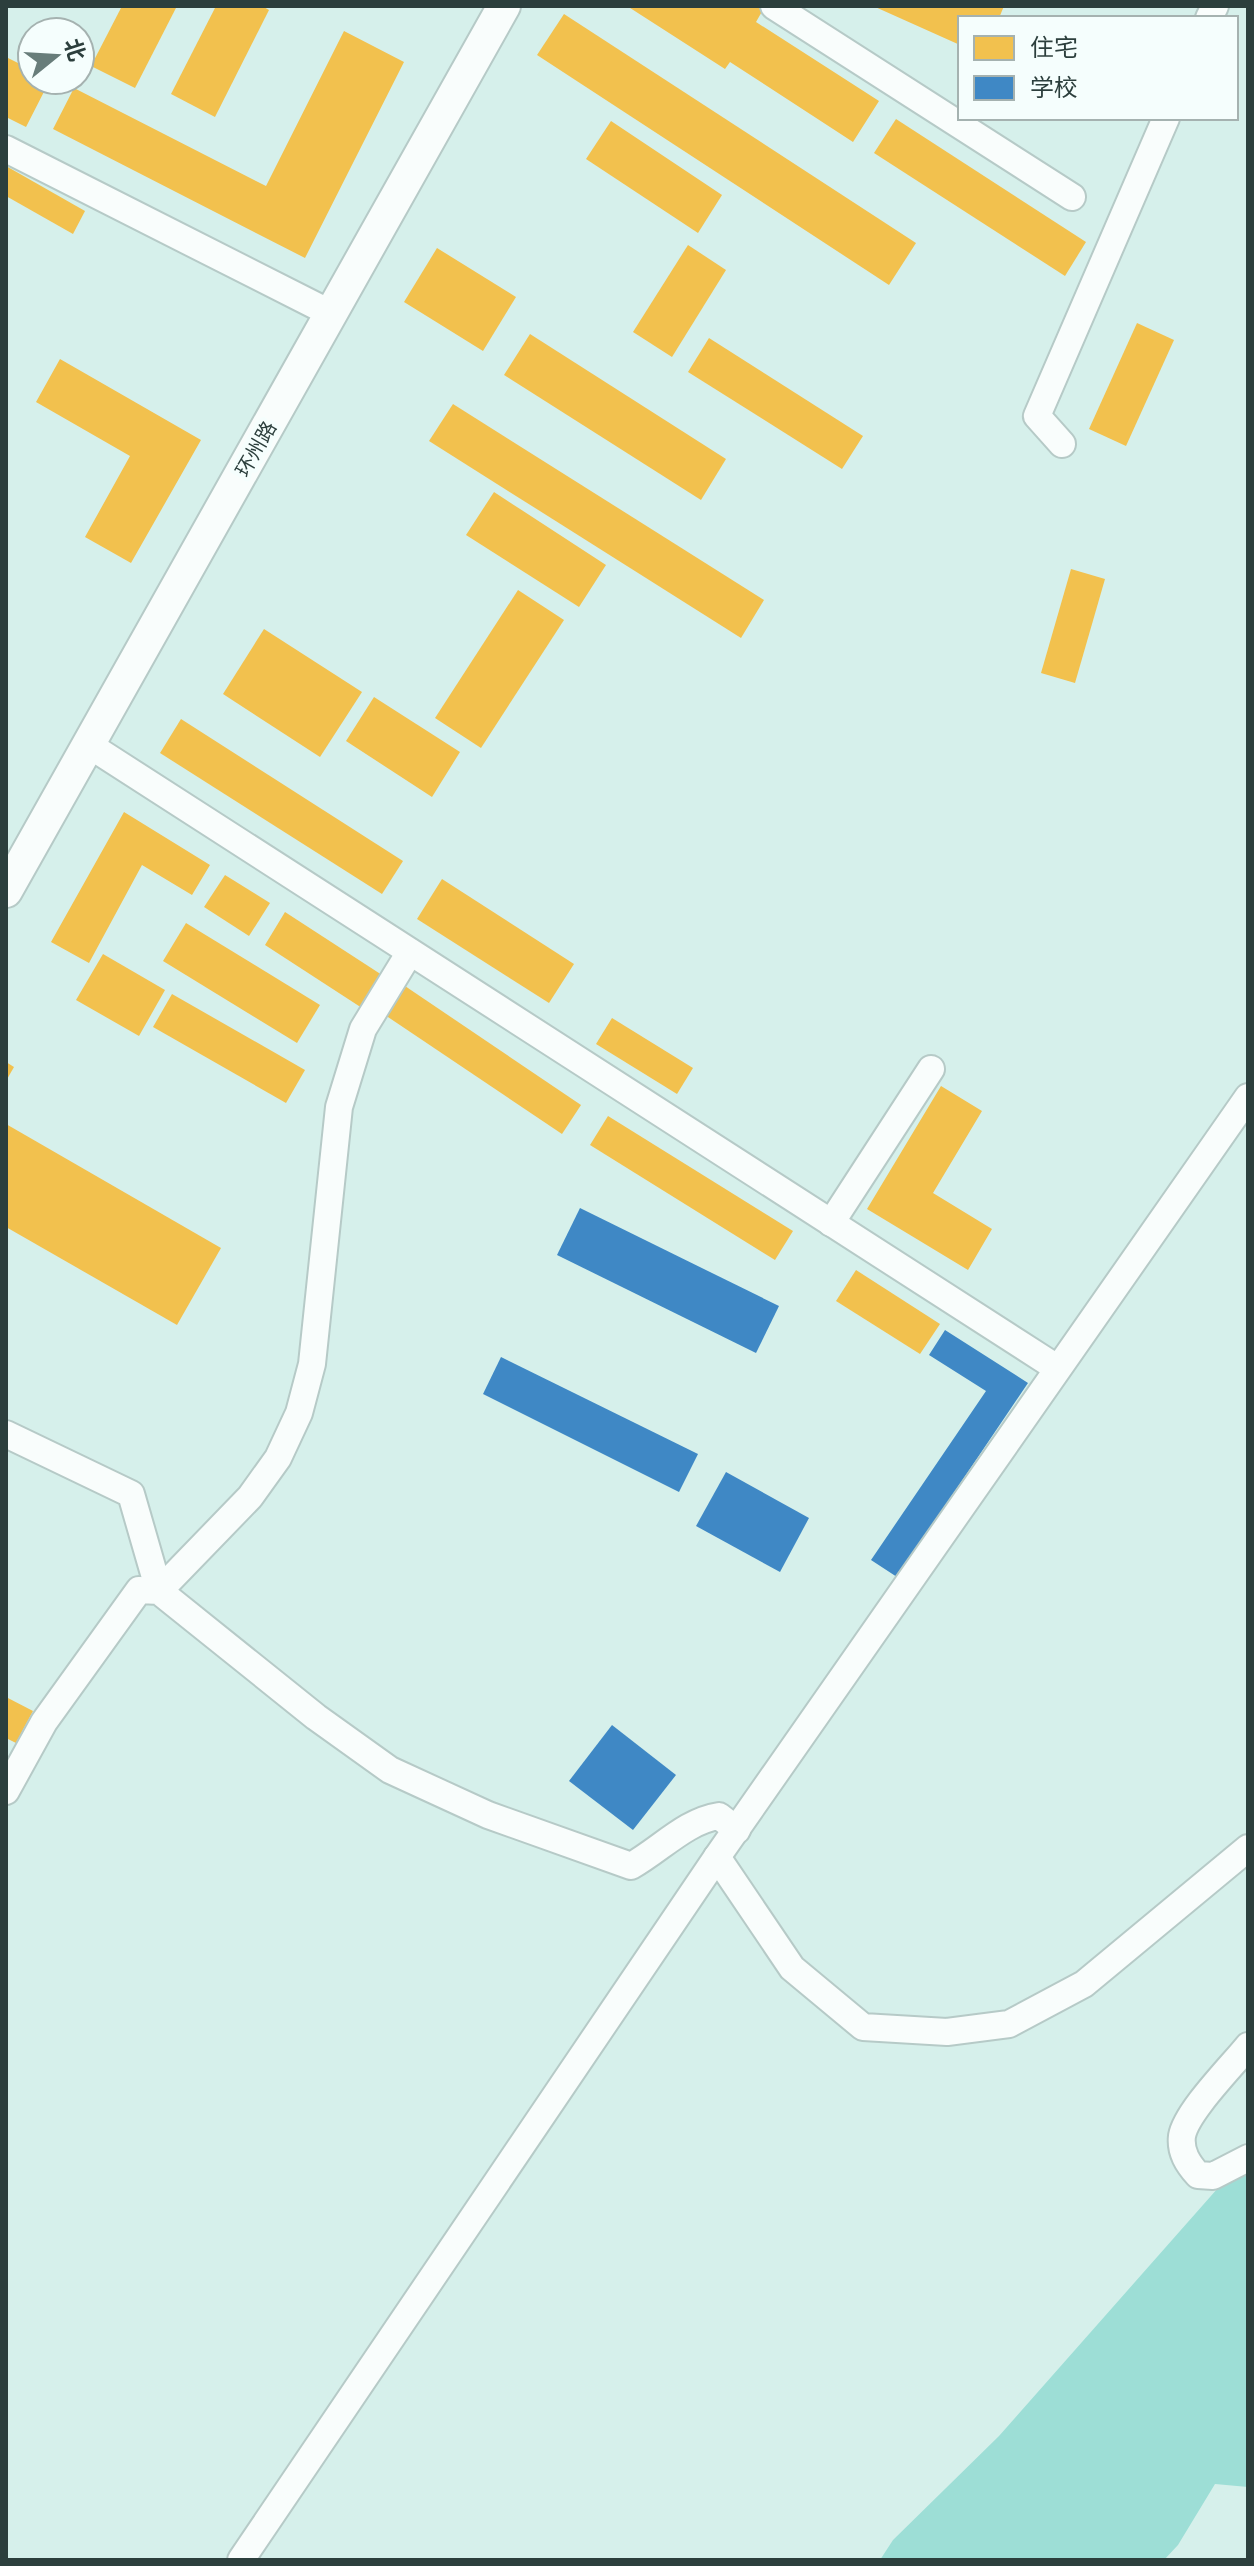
<svg xmlns="http://www.w3.org/2000/svg" width="1254" height="2566" font-family="'Fira Sans','Noto Sans SC',sans-serif">
<style>
.forest{fill:#9dded6}
.homes{fill:#f2c14e}
.schools{fill:#3f88c5}
.lines{fill:none;stroke-linecap:round;stroke-linejoin:round}
.minor-casing{stroke:#b6cac7;stroke-width:30}
.major-casing{stroke:#b6cac7;stroke-width:36}
.minor{stroke:#f9fdfc;stroke-width:26}
.major{stroke:#f9fdfc;stroke-width:32}
.labels{text-anchor:middle;stroke-width:8;stroke-linejoin:round;paint-order:stroke}
.street-label{font-size:20px;fill:#2c3f3d;stroke:#f5fefd}
</style>
<rect width="100%" height="100%" fill="#d6f0eb"/>
<polygon class="forest" points="1248,2154 1248,2487 1215,2484 1178,2545 1164,2560 880,2560 893,2540 999,2436"/>
<g class="homes">
<polygon points="122,6 177,6 135,88 91,66"/>
<polygon points="216,6 262,6 269,10 215,117 171,94"/>
<polygon points="627,6 762,6 764,8 756,22 879,101 853,142 730,62 725,69"/>
<polygon points="873,6 1004,6 999,18 960,18 960,45"/>
<polygon points="564,14 916,243 889,285 537,55"/>
<polygon points="344,31 404,62 305,258 53,129 74,88 266,186"/>
<polygon points="6,57 32,70 32,80 50,80 26,127 6,117"/>
<polygon points="896,119 1086,242 1065,276 874,153"/>
<polygon points="611,121 722,195 698,233 586,159"/>
<polygon points="6,166 85,211 73,234 6,196"/>
<polygon points="688,245 726,270 672,357 633,332"/>
<polygon points="437,248 516,297 483,351 404,302"/>
<polygon points="1137,323 1174,340 1126,446 1089,429"/>
<polygon points="530,334 726,459 701,500 504,375"/>
<polygon points="709,338 863,436 842,469 688,372"/>
<polygon points="60,359 201,440 131,563 85,537 130,456 36,402"/>
<polygon points="453,404 764,600 741,638 429,441"/>
<polygon points="494,492 606,565 579,607 466,535"/>
<polygon points="1071,569 1105,579 1075,683 1041,673"/>
<polygon points="518,590 564,620 481,748 435,718"/>
<polygon points="264,629 362,692 320,757 223,694"/>
<polygon points="374,697 460,752 432,797 346,741"/>
<polygon points="181,719 403,861 382,894 160,753"/>
<polygon points="124,812 210,865 192,895 142,865 89,963 51,942"/>
<polygon points="225,875 270,903 249,936 204,907"/>
<polygon points="442,879 574,964 549,1003 417,919"/>
<polygon points="285,912 382,975 362,1008 265,945"/>
<polygon points="186,923 320,1005 297,1043 163,961"/>
<polygon points="103,954 165,990 139,1036 76,1000"/>
<polygon points="402,984 581,1105 562,1134 382,1013"/>
<polygon points="172,994 305,1070 286,1103 153,1027"/>
<polygon points="612,1018 693,1068 677,1094 596,1044"/>
<polygon points="6,1062 14,1067 6,1081"/>
<polygon points="941,1086 982,1111 933,1193 992,1229 968,1270 867,1209"/>
<polygon points="608,1116 793,1231 775,1260 590,1145"/>
<polygon points="6,1124 221,1248 177,1325 6,1227"/>
<polygon points="856,1270 940,1324 920,1354 836,1301"/>
<polygon points="6,1697 33,1711 16,1743 6,1738"/>
</g>
<g class="schools">
<polygon points="580,1208 779,1306 756,1353 557,1255"/>
<polygon points="945,1330 1028,1383 897,1577 871,1560 986,1391 929,1355"/>
<polygon points="501,1357 698,1454 679,1492 483,1394"/>
<polygon points="726,1472 809,1518 780,1572 696,1526"/>
<polygon points="612,1725 676,1775 633,1830 569,1781"/>
</g>
<g class="lines">
<g class="minor-casing">
<g id="minor">
<polyline points="774,6 1072,197"/>
<polyline points="1209,18 1215,6"/>
<polyline points="6,149 332,314"/>
<polyline points="1062,444 1037,416 1166,118"/>
<polyline points="89,745 1057,1368"/>
<polyline points="831,1223 931,1069"/>
<polyline points="6,1434 131,1494 159,1591"/>
<polyline points="159,1591 250,1497 278,1458 299,1413 312,1364 339,1107 363,1029 410,952"/>
<path d="M6,1791l38,-69 95,-132 20,1 157,126 74,53 98,45 143,51c30,-17 55,-45 88,-50l18,14"/>
<polyline points="717,1857 792,1968 863,2027 947,2032 1009,2024 1084,1984 1248,1848"/>
<path d="M1248,2046c-16,20 -62,66 -66,90 -2,16 6,28 16,39l15,1 35,-18"/>
<polyline points="241,2560 717,1857 1248,1097"/>
</g>
</g>
<g class="major-casing">
<polyline id="major" points="6,891 504,6"/>
</g>
<use href="#minor" class="minor"/>
<use href="#major" class="major"/>
</g>
<g class="labels">
<g class="street-label">
<text transform="translate(256 449) rotate(-60)" y="7">环州路</text>
</g>
</g>
<rect width="1254" height="2566" fill="none" stroke="#2c3f3d" stroke-width="16"/>
<rect x="958" y="16" width="280" height="104" fill="#f5fefd" stroke="#a5b2b0" stroke-width="2"/>
<rect x="974" y="36" width="40" height="24" fill="#f2c14e" stroke="#a5b2b0" stroke-width="2"/>
<text x="1030" y="56" font-size="24" fill="#2c3f3d">住宅</text>
<rect x="974" y="76" width="40" height="24" fill="#3f88c5" stroke="#a5b2b0" stroke-width="2"/>
<text x="1030" y="96" font-size="24" fill="#2c3f3d">学校</text>
<g transform="translate(56 56) rotate(72)"><circle r="38" fill="#f5fefd" stroke="#a5b2b0" stroke-width="2"/>
<path d="M0-6L14 30L0 20L-14 30Z" fill="#687d7a"/>
<text y="-12" font-size="22" font-weight="bold" text-anchor="middle" fill="#2c3f3d">北</text>
</g>
</svg>
